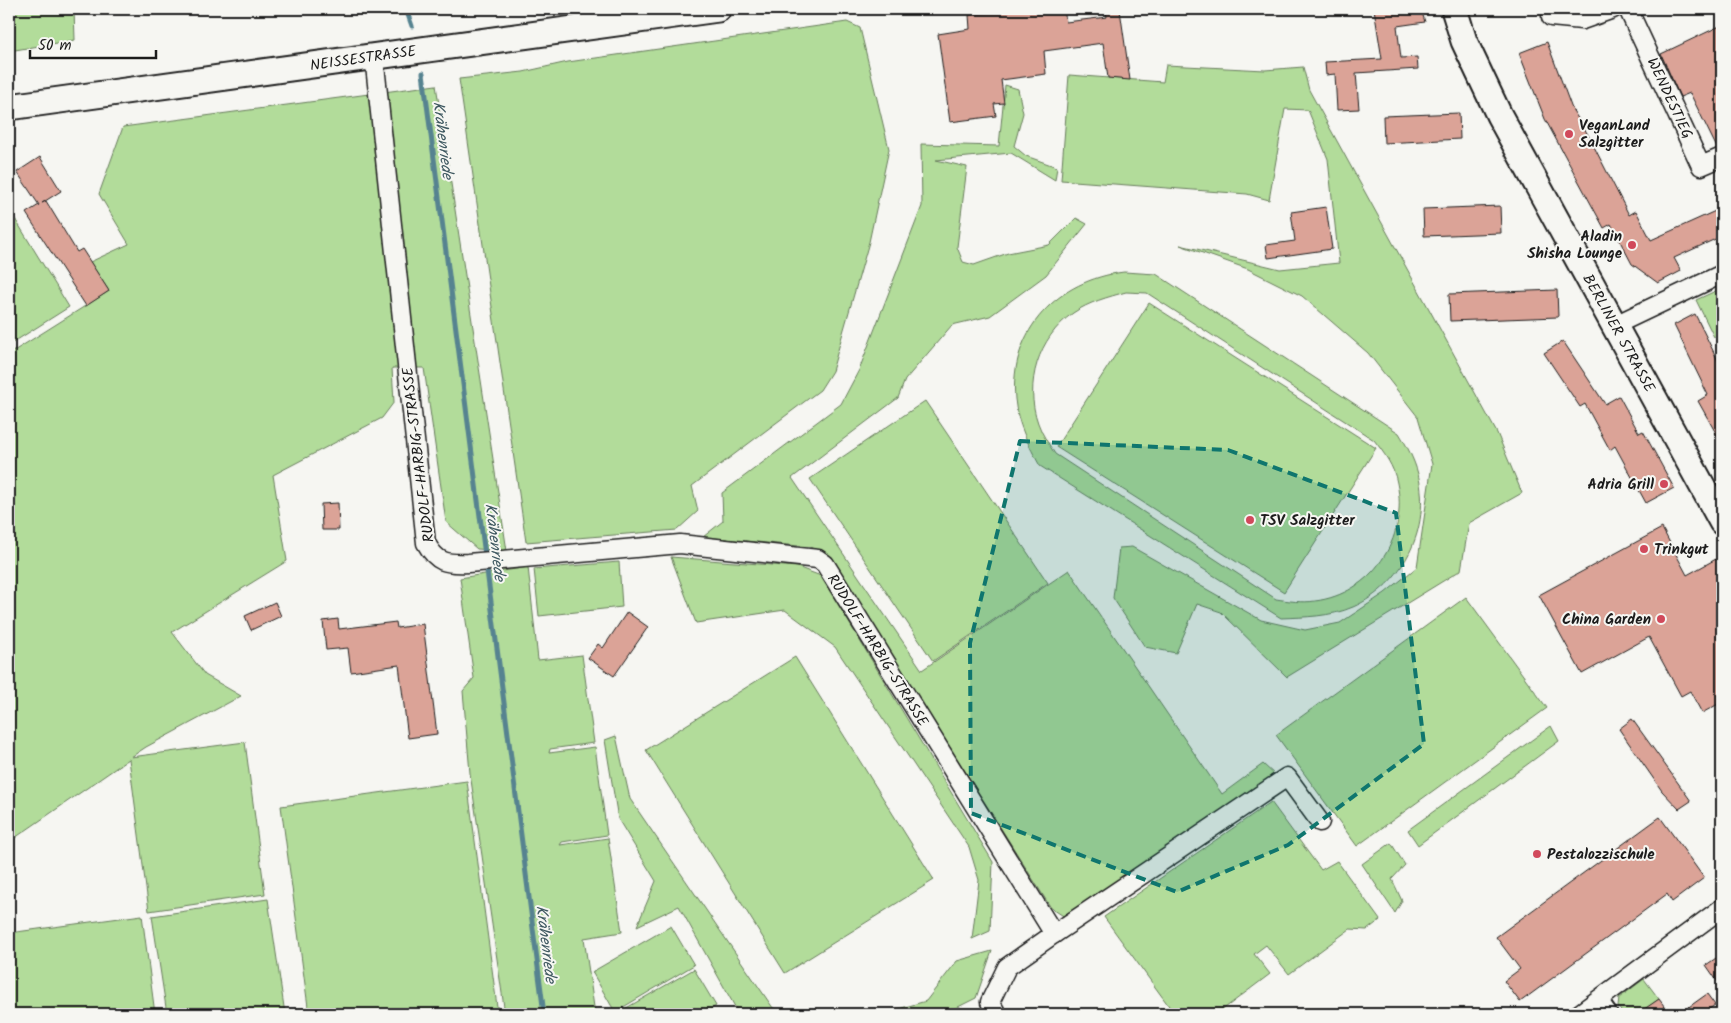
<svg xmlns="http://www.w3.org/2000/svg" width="1731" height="1023" font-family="Kalam,sans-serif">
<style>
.green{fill:#b2dc9a;stroke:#677c5b;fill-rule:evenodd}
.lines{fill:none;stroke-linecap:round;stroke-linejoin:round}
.stream{stroke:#578390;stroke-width:5}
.building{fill:#dba397;stroke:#1c1c1c}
.street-casing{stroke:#1c1c1c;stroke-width:21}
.secondary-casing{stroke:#1c1c1c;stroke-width:29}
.street{stroke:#f6f6f2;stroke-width:18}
.secondary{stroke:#f6f6f2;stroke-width:25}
.marked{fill:#0f766e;fill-opacity:0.2;stroke:#0f766e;stroke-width:4;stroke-dasharray:10 6;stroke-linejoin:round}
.poi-dot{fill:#d1495b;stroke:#f6f6f2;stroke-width:2}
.labels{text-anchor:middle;stroke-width:4;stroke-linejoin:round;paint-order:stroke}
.street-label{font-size:15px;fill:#1c1c1c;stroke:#f6f6f2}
.poi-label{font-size:15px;font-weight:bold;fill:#1c1c1c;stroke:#f6f6f2;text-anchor:start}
.water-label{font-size:16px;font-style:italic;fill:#3e5860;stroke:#f6f6f2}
</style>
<rect width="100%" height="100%" fill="#f6f6f2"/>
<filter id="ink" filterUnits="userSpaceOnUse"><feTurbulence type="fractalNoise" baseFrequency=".02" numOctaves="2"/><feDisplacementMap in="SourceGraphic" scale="10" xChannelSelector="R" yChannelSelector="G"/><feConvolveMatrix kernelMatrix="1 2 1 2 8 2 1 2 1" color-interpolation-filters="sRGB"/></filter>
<g filter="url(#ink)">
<g class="green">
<polygon points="9,9 74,9 75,40 9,51"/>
<polygon points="847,22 860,28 889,149 869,242 832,371 820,390 692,486 698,511 677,530 526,542 459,79 523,72 568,62"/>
<polygon points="1166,65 1265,70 1303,67 1309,90 1497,433 1522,493 1469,523 1461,570 1287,677 1221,612 1197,604 1176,653 1145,647 1113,598 1119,548 1132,547 1261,620 1305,630 1340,623 1385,593 1417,567 1432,464 1418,417 1368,353 1302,296 1248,269 1180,245 1280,269 1339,263 1328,159 1308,110 1285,109 1269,200 1247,194 1061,180 1069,75 1163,82"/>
<polygon points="436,85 507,551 477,549 446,522 424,368 392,368 394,402 382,418 273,475 287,561 172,632 205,675 241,696 146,747 131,757 245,742 265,894 149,911 129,759 9,842 9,354 109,291 90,262 129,244 99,194 123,127"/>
<polygon points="1005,85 1018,89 1023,113 1014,146 1026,156 1057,167 1055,180 1011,153 936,160 967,167 957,247 963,262 974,265 1008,253 1049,245 1076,218 1087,224 1046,275 990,316 952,325 905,380 898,398 792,478 922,670 1069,570 1222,794 1263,764 1276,776 1068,919 1051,908 831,558 810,547 703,537 723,521 722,493 841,404 859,370 922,206 921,144 999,146"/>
<polygon points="9,209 69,307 9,345"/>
<path d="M1124,272l32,2 243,159c8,13 15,26 19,41 14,54 -15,111 -65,133 -23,10 -48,10 -72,11l-241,-152c-11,-20 -23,-43 -25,-67 -6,-69 43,-119 109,-127zM1126,292l21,1 227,147c10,13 20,26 23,43 12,56 -26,111 -82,118 -13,2 -26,0 -39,-2l-221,-145c-6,-10 -13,-19 -17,-31 -14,-39 0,-85 35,-110 16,-11 35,-16 53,-21z"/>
<polygon points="1722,288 1722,334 1714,337 1696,300"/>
<polygon points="1149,303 1376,448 1284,592 1056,447"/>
<polygon points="925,401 1048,583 933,661 810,479"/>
<polygon points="671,557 797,567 821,576 993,862 990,931 972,939 979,880 969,847 835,647 785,610 696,623"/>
<polygon points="619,562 622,607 539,616 534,569"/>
<polygon points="528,567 538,660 582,655 594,743 550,749 549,753 595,747 607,835 562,842 560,845 608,838 622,932 584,938 595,1014 505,1014 470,773 463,691 474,678 460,578"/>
<polygon points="1466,597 1547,708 1357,846 1276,735"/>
<polygon points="795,657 934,880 785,973 646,750"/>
<polygon points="1551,726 1559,741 1418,845 1408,830"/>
<polygon points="616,736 630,799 773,1008 787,1014 739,1014 679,906 637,926 656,881 618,819 605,740"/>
<polygon points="467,781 498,1014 309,1014 281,806"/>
<polygon points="1271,802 1321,870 1337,861 1380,920 1367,930 1350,929 1289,974 1266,945 1254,954 1270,974 1217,1014 1172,1014 1174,1013 1104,917"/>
<polygon points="1391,843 1405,865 1392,879 1402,901 1395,913 1362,864"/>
<polygon points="268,899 285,1014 167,1014 152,916"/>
<polygon points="142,915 155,1014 9,1014 9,933"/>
<polygon points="671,926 694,965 615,1012 592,972"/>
<polygon points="992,951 976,998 944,1014 881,1014 926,1001 957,961"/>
<polygon points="694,969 716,1006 703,1014 616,1014"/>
<polygon points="1644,979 1659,999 1639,1014 1623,1014 1618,1007 1619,998"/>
</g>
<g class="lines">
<g class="stream">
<polyline points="406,9 412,26"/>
<polyline points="423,73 544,1014"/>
</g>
</g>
<g class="building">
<polygon points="1015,9 1064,9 1066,22 1107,17 1106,12 1120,10 1130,80 1108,78 1103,43 1044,51 1046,74 1001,80 1004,103 994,104 996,116 950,122 938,34 970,29 969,15"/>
<polygon points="1374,9 1421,9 1425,22 1397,26 1401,58 1417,57 1418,69 1356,73 1359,109 1337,110 1335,74 1326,75 1325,62 1382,59"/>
<polygon points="1722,25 1722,147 1717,148 1690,93 1680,97 1661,54"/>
<polygon points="1547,42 1572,109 1587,133 1629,215 1636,211 1651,240 1722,208 1722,236 1674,258 1681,271 1658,283 1632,264 1611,224 1604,228 1545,119 1519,53"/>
<polygon points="1459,113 1460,139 1384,143 1383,116"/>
<polygon points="40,157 61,191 42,203 46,201 77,252 82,249 109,291 86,306 26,213 39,205 17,172"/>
<polygon points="1500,206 1501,233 1424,236 1423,209"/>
<polygon points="1326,207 1332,249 1268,258 1266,245 1295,241 1291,212"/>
<polygon points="1557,290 1558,317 1450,321 1449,294"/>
<polygon points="1695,314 1722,369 1722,444 1698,401 1708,395 1674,325"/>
<polygon points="1563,341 1605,404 1619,396 1639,433 1643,431 1674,488 1646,503 1615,446 1610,450 1585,404 1580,407 1544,353"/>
<polygon points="338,503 339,530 322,530 321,504"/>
<polygon points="1662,528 1687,575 1716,559 1722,571 1722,702 1702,713 1690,691 1681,696 1649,637 1582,674 1539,595"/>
<polygon points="275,602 281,616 251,630 245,616"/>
<polygon points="627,612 648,627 614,676 588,658 598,644 603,648"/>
<polygon points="338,619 339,629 396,622 397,628 423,624 437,734 408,738 399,665 351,672 348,648 326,650 323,621"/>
<polygon points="1632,719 1691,801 1679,809 1662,791 1619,729"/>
<polygon points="1660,817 1704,878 1672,902 1667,894 1520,1002 1504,981 1520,969 1496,937"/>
<polygon points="1722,954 1722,988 1706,965"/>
<polygon points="1707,994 1715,1005 1702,1014 1679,1014"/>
<polygon points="1659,999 1670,1014 1637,1014"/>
</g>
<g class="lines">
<g class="street-casing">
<g id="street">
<polyline points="1628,9 1701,166 1722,157"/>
<polyline points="1551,17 1582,20 1613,9"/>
<path d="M374,56l52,487c11,20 20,21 42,20l212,-19 138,15 7,5 229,370 233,-157 33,45"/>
<polyline points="1615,325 1722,274"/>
<polyline points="1598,1000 1608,1014"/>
<polyline points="997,1014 990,1002 1007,967 1054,934"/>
<polyline points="1579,1014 1722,908"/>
</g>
</g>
<g class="secondary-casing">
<g id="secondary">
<polyline points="1454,9 1464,41 1499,115 1722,522"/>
<polyline points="9,107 718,9"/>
</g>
</g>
<use href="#street" class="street"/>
<use href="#secondary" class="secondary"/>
</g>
</g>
<path class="marked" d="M1020,441l208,9 168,63 28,231 -136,101 -111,47 -206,-79 -1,-170z"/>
<g class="poi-dot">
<circle cx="1569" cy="134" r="5"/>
<circle cx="1632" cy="245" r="5"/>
<circle cx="1664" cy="484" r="5"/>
<circle cx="1250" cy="520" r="5"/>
<circle cx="1644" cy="549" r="5"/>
<circle cx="1661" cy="619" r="5"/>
<circle cx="1537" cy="854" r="5"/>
</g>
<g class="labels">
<g class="street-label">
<text transform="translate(363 58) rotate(-8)" y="5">NEISSESTRASSE</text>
<text transform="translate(1670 98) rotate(65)" y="5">WENDESTIEG</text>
<text transform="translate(1619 333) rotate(61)" y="5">BERLINER STRASSE</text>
<text transform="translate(418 455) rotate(-97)" y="5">RUDOLF-HARBIG-STRASSE</text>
<text transform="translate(878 650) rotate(58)" y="5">RUDOLF-HARBIG-STRASSE</text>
</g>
<g class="poi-label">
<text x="1579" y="130">VeganLand<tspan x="1579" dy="17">Salzgitter</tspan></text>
<text x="1622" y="241" text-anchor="end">Aladin<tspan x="1622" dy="17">Shisha Lounge</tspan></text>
<text x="1654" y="489" text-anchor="end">Adria Grill</text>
<text x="1260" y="525">TSV Salzgitter</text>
<text x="1654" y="554">Trinkgut</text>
<text x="1651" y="624" text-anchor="end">China Garden</text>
<text x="1547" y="859">Pestalozzischule</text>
</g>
<g class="water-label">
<text transform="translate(444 140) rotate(83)" y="6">Krähenriede</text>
<text transform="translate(496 542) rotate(83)" y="6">Krähenriede</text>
<text transform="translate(547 944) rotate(83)" y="6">Krähenriede</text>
</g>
</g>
<rect width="1731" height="1023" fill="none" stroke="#f6f6f2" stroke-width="30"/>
<rect x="15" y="15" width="1701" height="993" fill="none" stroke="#1c1c1c" stroke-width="2" filter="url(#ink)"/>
<path d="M30 50v8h126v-8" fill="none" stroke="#1c1c1c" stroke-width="2.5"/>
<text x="38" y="50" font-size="15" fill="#1c1c1c" stroke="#f6f6f2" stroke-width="4" paint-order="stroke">50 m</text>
</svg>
